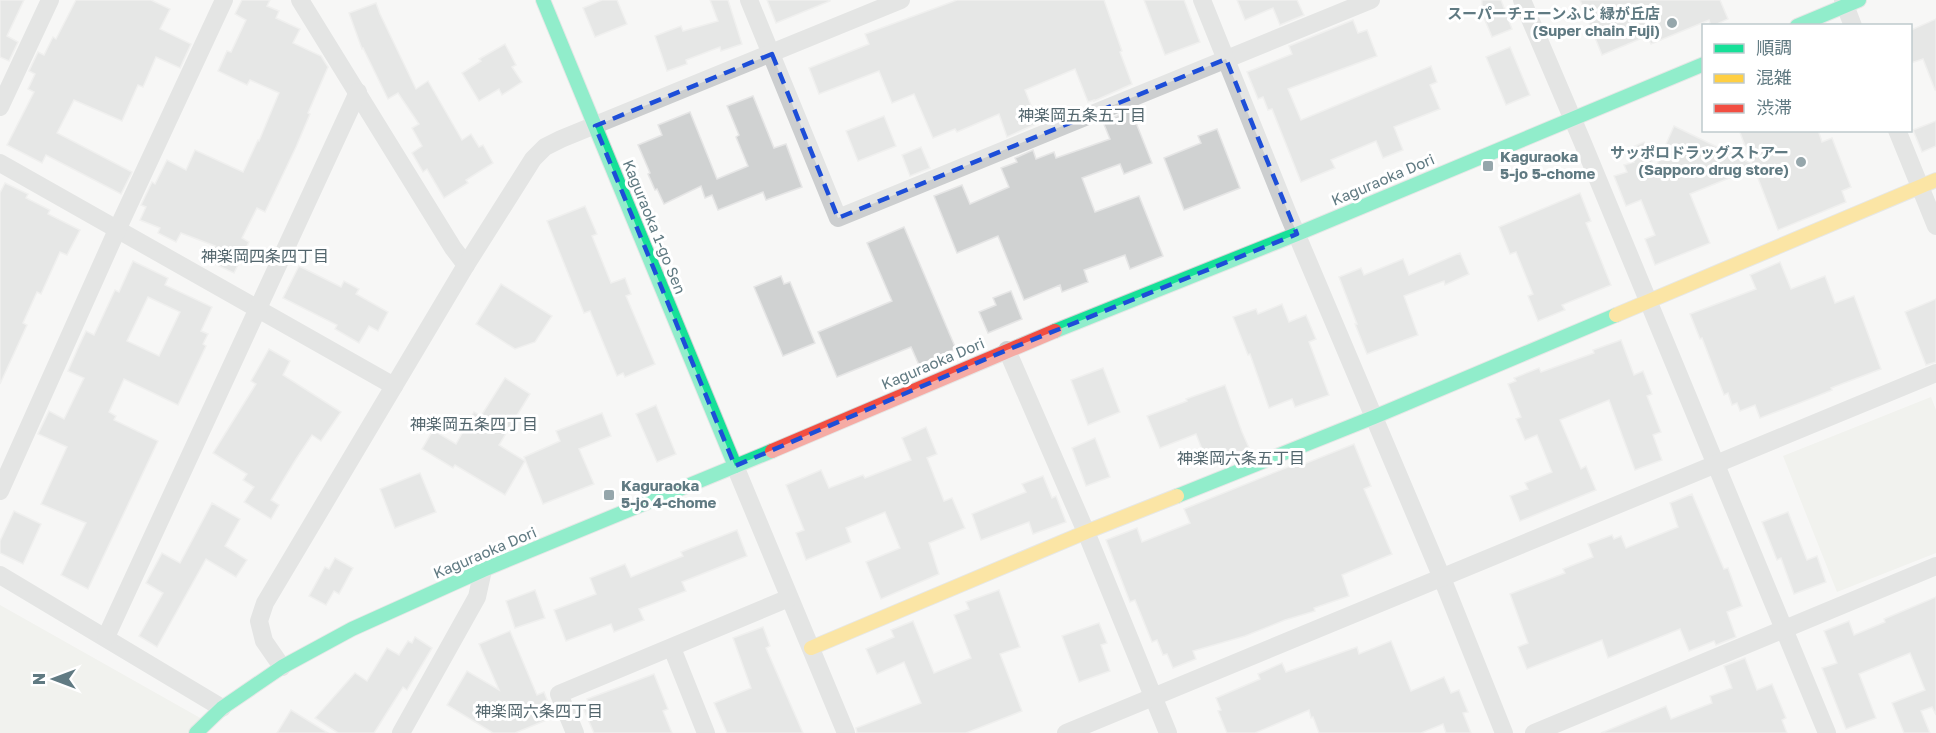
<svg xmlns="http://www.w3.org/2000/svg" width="1936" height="733" font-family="'Golos Text','Noto Sans JP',sans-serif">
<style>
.green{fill:#e8eae4}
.building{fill:#d0d2d2;stroke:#e6e6e6;stroke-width:1.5;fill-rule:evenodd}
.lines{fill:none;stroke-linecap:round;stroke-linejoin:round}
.fast-casing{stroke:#d2d4d4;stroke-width:16}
.slow-casing{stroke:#d2d4d4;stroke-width:16}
.jam-casing{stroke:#d2d4d4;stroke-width:16}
.street{stroke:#cccecf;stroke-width:18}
.fast{stroke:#16e098;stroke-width:14}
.slow{stroke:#ffcf43;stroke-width:14}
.jam{stroke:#f24e42;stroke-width:14}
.marked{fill:none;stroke:#1d4ed8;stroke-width:4.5;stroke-dasharray:12 8;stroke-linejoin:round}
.poi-dot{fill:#95a6ab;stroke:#fff;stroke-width:2}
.labels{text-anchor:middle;stroke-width:6;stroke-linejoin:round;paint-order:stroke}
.poi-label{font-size:15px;font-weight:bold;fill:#607a82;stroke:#fff;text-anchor:end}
.street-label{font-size:15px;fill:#607a82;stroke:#fff}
.neighbourhood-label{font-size:16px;fill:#53666d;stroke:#fff}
</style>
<rect width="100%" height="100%" fill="#f7f7f6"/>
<g class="green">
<polygon points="1931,397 1936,410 1936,553 1837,592 1783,456"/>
<polygon points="0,605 202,719 187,733 0,733"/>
</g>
<g class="building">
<polygon points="0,0 24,0 7,36 18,42 9,61 0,57"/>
<polygon points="76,0 151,0 170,9 160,29 191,44 180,68 156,57 143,87 138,85 122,121 74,100 57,133 132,172 121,194 46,155 42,163 7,145 34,92 28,89 35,74 29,71 38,52 44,55 53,37 56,39"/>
<polygon points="242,0 270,0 267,6 279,11 276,18 300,29 293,43 321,56 328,67 308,113 310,114 296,147 265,212 257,208 242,238 249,242 234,273 208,261 215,246 181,233 176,242 158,233 160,228 140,220 146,207 141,205 152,182 155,184 167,160 186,170 195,150 243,172 258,140 259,141 279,93 250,80 247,85 218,71 227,51 231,52 246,20 235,14"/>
<polygon points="602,0 617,0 627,24 595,37 583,8"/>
<polygon points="710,0 728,0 742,44 721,51 720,47 686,60 687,64 667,71 655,36 681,26 683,31 718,21"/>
<polygon points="767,0 830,0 830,1 776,23"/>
<polygon points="957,0 1104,0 1122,51 1120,52 1132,84 1094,101 1094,100 1088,102 1075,69 1025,90 1038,123 1007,137 999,114 957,132 955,129 933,138 914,94 892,103 879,71 819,94 809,68 869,44 865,34"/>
<polygon points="1144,0 1184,0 1200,42 1165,55"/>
<polygon points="1237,0 1297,0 1304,15 1280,25 1273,8 1245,20"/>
<polygon points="1482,0 1501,0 1512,29 1492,37 1482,13"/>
<polygon points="1580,0 1720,0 1728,19 1713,26 1711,26 1709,20 1651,44 1647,36 1602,55"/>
<polygon points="376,3 380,14 416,89 428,81 462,140 471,134 479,147 483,145 493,163 466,180 468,183 444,198 427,169 423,172 412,153 422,146 412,128 419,124 398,93 388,99 363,48 362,49 349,13"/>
<polygon points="1936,19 1936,90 1935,90 1923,59 1911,63 1911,30"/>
<polygon points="1353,20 1358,33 1367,30 1377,56 1288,89 1301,120 1431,66 1437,82 1430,85 1440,109 1394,127 1403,150 1383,158 1376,141 1331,160 1335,168 1301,182 1272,109 1268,110 1263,97 1258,99 1247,72 1292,54 1289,46"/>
<polygon points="505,44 516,65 512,67 522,82 502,95 499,89 479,101 462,73 481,61 479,59"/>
<polygon points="1510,47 1530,95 1506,105 1486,57"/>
<polygon points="753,96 774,148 786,144 802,187 766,200 763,192 718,210 712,195 705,198 701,186 664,204 657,189 655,190 648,174 650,173 638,145 662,135 658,125 690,112 717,179 748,166 736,137 739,135 727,106"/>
<polygon points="1131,110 1152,163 1124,174 1120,164 1082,178 1095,212 1139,196 1163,256 1130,269 1125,255 1084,270 1088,282 1062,292 1060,285 1024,300 998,236 957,253 934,196 962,185 970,204 1009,187 1001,168 1017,162 1015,158 1033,150 1036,159 1054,152 1056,158 1110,139 1103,122"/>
<polygon points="884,116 896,146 858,161 846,131"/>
<polygon points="1936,121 1936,146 1922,152 1913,130"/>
<polygon points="1674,126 1752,164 1739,130 1818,130 1822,142 1832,138 1851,187 1842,191 1846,202 1778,230 1754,168 1690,194 1710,243 1655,265 1645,239 1655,235 1641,200 1626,206 1614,176 1627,172 1624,165 1634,162 1628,149 1644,142 1655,169"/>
<polygon points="1217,129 1240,188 1184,210 1164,158 1201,143 1198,136"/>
<polygon points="921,147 930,168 910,176 902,155"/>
<polygon points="5,183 28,194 26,198 50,210 48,214 80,230 67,255 60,252 41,294 37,292 23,323 27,325 0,384 0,193"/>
<polygon points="1580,193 1591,221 1586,223 1611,285 1562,305 1565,310 1538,321 1528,296 1533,294 1516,252 1510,254 1499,227"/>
<polygon points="585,206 597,234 592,236 611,283 625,278 631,294 626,296 655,364 625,377 623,373 617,376 590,311 584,313 547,221"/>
<polygon points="904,227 956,349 919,365 911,347 837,377 818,332 892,301 867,243"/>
<polygon points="1460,253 1469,274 1445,285 1444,281 1404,296 1418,335 1367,354 1355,324 1357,324 1339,277 1361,268 1364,275 1403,259 1409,275"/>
<path d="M133,261l35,17 -3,7 47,22 -11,24 7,3 -5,10 3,2 -28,59 -54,-26 -15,33 7,4 -2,4 44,21 -70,148 -27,-14 25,-52 -45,-19 26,-57 -29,-13 11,-23 15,8 20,-41 -16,-7 10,-23 8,-17 8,4 21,-45 4,2zM148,297l32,15 -21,44 -32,-15z"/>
<polygon points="1780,262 1791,289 1825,276 1835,303 1854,296 1881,369 1831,388 1832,390 1802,402 1760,418 1755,405 1740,411 1737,403 1732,405 1728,393 1724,395 1702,338 1700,339 1690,314 1756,289 1750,275"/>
<polygon points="299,266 341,287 344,281 359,289 356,294 388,312 378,331 369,326 359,343 335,329 337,325 283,298"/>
<polygon points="781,276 784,284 790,282 815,343 783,356 754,287"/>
<polygon points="501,284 552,316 535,342 515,349 476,324"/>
<polygon points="1011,291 1022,319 988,333 979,312 996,305 993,298"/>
<polygon points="1936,299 1936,362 1926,365 1905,312"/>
<polygon points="1282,304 1289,322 1306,315 1316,339 1309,342 1329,395 1295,407 1292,399 1269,408 1250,354 1248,355 1233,317 1256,309 1258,314"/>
<polygon points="1621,340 1634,375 1643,371 1652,394 1647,396 1661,432 1653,435 1662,460 1635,470 1609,400 1560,420 1581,469 1586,466 1596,490 1520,521 1510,496 1528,489 1525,483 1552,472 1537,435 1525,440 1516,419 1521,417 1508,384 1516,381 1514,378 1539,368 1541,372 1594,353 1593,350"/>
<polygon points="269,349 290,361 283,375 341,412 321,441 312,435 296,459 271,500 279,505 271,519 244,502 254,487 243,480 247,474 213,453 256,384 251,381"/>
<polygon points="1103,368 1120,412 1088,425 1071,380"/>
<polygon points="505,378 530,394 499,445 525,461 505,495 455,465 453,468 422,449 433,430 456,444 474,412 481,416"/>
<polygon points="1225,385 1242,432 1250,450 1209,467 1196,434 1160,448 1147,416 1187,401 1186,399"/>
<polygon points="656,405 676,454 657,462 636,414"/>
<polygon points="602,413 611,436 579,449 594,484 543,504 524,457 560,441 556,431"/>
<polygon points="926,427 937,454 927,458 944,501 952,498 965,528 929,543 939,574 881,599 866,562 900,548 885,512 846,528 851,542 806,560 796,533 804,530 786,485 821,470 829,488 863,475 865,478 911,460 902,438"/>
<polygon points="1095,438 1110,477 1086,486 1072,448"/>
<polygon points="1354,444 1371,486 1364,489 1392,554 1342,575 1349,596 1314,608 1315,611 1285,620 1245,636 1193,651 1196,659 1173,668 1167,654 1163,655 1157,640 1152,642 1135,600 1130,602 1106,540 1137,528 1142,542 1190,523 1184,509 1298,463 1299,466"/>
<polygon points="420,473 436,512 395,528 380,489"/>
<polygon points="1043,476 1052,498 1056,496 1066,522 1033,534 1029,522 981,540 972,514 1026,492 1022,484"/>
<polygon points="1692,494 1724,569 1728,568 1742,606 1727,612 1736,637 1716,645 1714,641 1689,651 1680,629 1608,658 1602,640 1527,669 1518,647 1528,643 1510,594 1565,573 1563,569 1593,557 1588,544 1612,535 1614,539 1621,536 1626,548 1678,527 1670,503"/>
<polygon points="212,503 240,519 225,546 247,560 236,577 206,559 157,647 139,636 163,593 146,583 162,553 180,563"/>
<polygon points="14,511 41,524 23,564 0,553 0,541"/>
<polygon points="1788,512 1807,560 1817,556 1826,582 1794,594 1781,558 1777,560 1762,522"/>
<polygon points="737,530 747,556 682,582 686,591 639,609 644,620 614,632 611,624 566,641 554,610 596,594 590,578 625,564 631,577 683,556 681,552"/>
<polygon points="335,558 353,568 339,594 334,591 326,605 309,596 325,567 329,569"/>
<polygon points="535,590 545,618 515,628 506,601"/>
<polygon points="999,590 1020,647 1000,654 1022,711 966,733 857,733 856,728 921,703 904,662 877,674 866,649 894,637 891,630 913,621 934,673 971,658 954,615 969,609 966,602"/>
<polygon points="1936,597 1936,715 1932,707 1921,711 1930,733 1904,733 1892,703 1925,690 1910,653 1859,674 1876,718 1846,729 1822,668 1837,663 1824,631 1849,621 1854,635 1885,622 1884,619"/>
<polygon points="1099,623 1107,643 1101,645 1110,671 1079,682 1062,636"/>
<polygon points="763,627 770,646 766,648 803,733 727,733 714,703 751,688 733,638"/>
<polygon points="510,631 537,695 544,692 554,717 515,733 493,733 447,705 467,671 499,690 479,644"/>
<polygon points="415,637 432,648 407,690 403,687 374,733 338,733 315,718 355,673 367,681 387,648 399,655 408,641 412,643"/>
<polygon points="1391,641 1411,691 1444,677 1451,693 1459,690 1468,712 1463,713 1471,733 1446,733 1443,724 1421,733 1319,733 1313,717 1311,718 1309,710 1255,733 1227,733 1218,711 1221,710 1216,698 1260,679 1258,674 1282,663 1286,672 1357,647 1359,654"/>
<polygon points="1745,658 1757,690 1772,684 1786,718 1782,720 1787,733 1601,733 1666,706 1671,719 1712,703 1710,696 1732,688 1724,666"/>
<polygon points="654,674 668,709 663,711 672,733 594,733 584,710 590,707 587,699"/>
<polygon points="291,710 328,733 277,733"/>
</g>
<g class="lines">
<g class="fast-casing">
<g id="fast">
<polyline points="543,0 735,466"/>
<polyline points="1797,26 1859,0"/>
<polyline points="1055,331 1297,234 1704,64"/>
<polyline points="1177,496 1374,417 1616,315"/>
<polyline points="196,733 222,708 282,667 352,629 483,570 772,451"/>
</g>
</g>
<g class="slow-casing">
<g id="slow">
<polyline points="1616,315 1936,180"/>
<polyline points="811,648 1086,532 1177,496"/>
</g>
</g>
<g class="jam-casing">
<polyline id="jam" points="772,451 1055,331"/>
</g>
<g class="street">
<polyline points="300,0 453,248 466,265"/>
<polyline points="749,0 838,218 1371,0"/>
<polyline points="1202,0 1288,214 1442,578 1504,733"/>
<polyline points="1522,0 1582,141 1827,733"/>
<polyline points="1843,0 1853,26"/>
<polyline points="0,107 50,0"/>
<polyline points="1897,130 1936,226"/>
<polyline points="0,163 394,386"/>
<polyline points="1007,350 1086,532 1168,733"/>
<polyline points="735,466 846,733"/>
<polyline points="0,491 117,230 224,0"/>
<polyline points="0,575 222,708"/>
<polyline points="106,637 358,92"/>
<polyline points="672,648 706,733"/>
<polyline points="282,667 264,641 259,621 265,603 466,265 533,159 545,147 561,139 901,0"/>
<polyline points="401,733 477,597 483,570"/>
<polyline points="575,733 559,694 789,598"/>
<polyline points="1066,733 1936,373"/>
<polyline points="1534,733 1936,566"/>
</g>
<use href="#fast" class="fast"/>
<use href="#slow" class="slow"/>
<use href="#jam" class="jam"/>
</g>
<path d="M0 0H1936V733H0ZM772,54l66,164 388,-159 71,175 -290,116 -272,116 -140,-340z" fill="#f7f7f6" fill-opacity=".55" fill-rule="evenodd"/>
<path class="marked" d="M772,54l66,164 388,-159 71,175 -290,116 -272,116 -140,-340z"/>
<g class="poi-dot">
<circle cx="1672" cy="23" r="6"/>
<circle cx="1801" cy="162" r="6"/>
<rect x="1482" y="160" width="12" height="12" rx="3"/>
<rect x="603" y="489" width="12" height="12" rx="3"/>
</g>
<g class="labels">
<g class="poi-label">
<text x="1660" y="19">スーパーチェーンふじ 緑が丘店<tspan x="1660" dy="17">(Super chain Fuji)</tspan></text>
<text x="1789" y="158">サッポロドラッグストアー<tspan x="1789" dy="17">(Sapporo drug store)</tspan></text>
<text x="1500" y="162" text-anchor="start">Kaguraoka<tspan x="1500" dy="17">5-jo 5-chome</tspan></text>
<text x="621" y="491" text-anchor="start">Kaguraoka<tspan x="621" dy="17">5-jo 4-chome</tspan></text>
</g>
<g class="street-label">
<text transform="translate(1383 180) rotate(-23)" y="5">Kaguraoka Dori</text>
<text transform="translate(654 227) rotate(68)" y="5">Kaguraoka 1-go Sen</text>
<text transform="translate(933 364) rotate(-23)" y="5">Kaguraoka Dori</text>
<text transform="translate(485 553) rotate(-23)" y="5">Kaguraoka Dori</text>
</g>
<g class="neighbourhood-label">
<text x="1082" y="121">神楽岡五条五丁目</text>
<text x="265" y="262">神楽岡四条四丁目</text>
<text x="474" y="430">神楽岡五条四丁目</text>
<text x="1241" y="464">神楽岡六条五丁目</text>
<text x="539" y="717">神楽岡六条四丁目</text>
</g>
</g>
<rect x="1702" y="24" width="210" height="108" fill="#ffffff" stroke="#bfcacd" stroke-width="1.5"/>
<rect x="1714" y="44" width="30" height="9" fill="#16e098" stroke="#bfcacd" stroke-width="1.5"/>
<text x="1756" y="54" font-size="18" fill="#607a82">順調</text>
<rect x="1714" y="74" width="30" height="9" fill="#ffcf43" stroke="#bfcacd" stroke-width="1.5"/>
<text x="1756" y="84" font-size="18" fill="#607a82">混雑</text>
<rect x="1714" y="104" width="30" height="9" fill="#f24e42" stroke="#bfcacd" stroke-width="1.5"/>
<text x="1756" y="114" font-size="18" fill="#607a82">渋滞</text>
<g transform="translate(54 679) rotate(270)" stroke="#ffffff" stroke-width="4.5" paint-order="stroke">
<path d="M0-4.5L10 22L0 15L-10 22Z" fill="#607a82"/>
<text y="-9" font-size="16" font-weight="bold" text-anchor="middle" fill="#607a82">N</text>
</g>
</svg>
